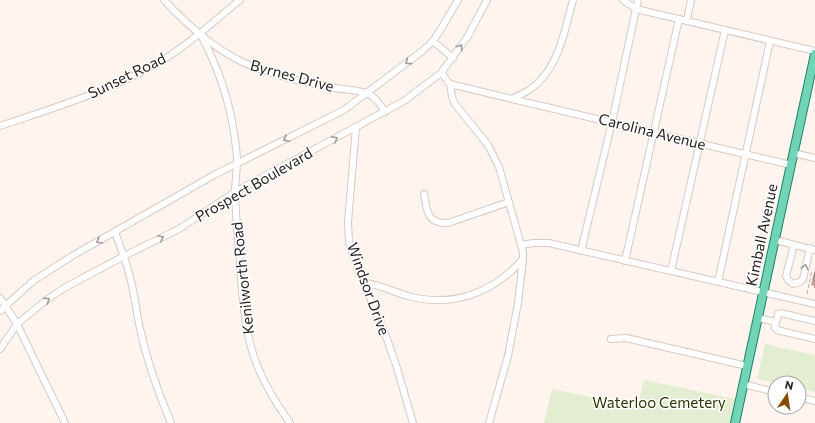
<svg xmlns="http://www.w3.org/2000/svg" width="815" height="423" font-family="Commissioner,sans-serif">
<style>
.green{fill:#e3edd1}
.lines{fill:none;stroke-linecap:round;stroke-linejoin:round}
.minor-casing{stroke:#d5cac4;stroke-width:8}
.major-casing{stroke:#1a8363;stroke-width:10}
.path{stroke:#b4aba7;stroke-width:1;stroke-dasharray:4 2;stroke-linecap:butt}
.minor{stroke:#fff;stroke-width:6}
.major{stroke:#71d4b7;stroke-width:8}
.wall{fill:#c5a29f}
.building{fill:#e5bcb9;stroke:#a08482}
.oneway{stroke:#9d9c9b}
.labels{text-anchor:middle;stroke-width:3;stroke-linejoin:round;paint-order:stroke}
.street-label{font-size:15px;fill:#262220;stroke:#fff}
.park-label{font-size:15px;fill:#293500;stroke:#fff}
</style>
<rect width="100%" height="100%" fill="#fff4ee"/>
<g class="green">
<polygon points="765,344 815,355 815,392 799,388 799,383 776,383 757,379"/>
<polygon points="644,380 736,399 731,423 544,423 552,389 637,407"/>
</g>
<g class="lines">
<g class="minor-casing">
<g id="minor">
<path d="M164,0c25,27 56,54 90,67 24,9 51,16 76,20 12,3 25,2 36,6 9,3 14,11 19,19"/>
<polyline points="623,0 636,9 815,51"/>
<polyline points="687,20 691,0"/>
<path d="M200,33c17,32 29,65 34,100 1,9 3,18 3,27 0,11 -2,23 -2,34 1,23 3,46 5,70 2,31 4,62 14,93 8,24 21,45 36,66"/>
<polyline points="433,41 453,58"/>
<polyline points="441,73 450,84 452,97 455,104 488,145 499,167 523,252 523,259 518,303 508,356 489,423"/>
<path d="M450,84l62,15c6,-3 12,-6 17,-9 30,-20 35,-58 44,-90"/>
<polyline points="512,99 791,165"/>
<path d="M0,126c56,-19 113,-36 163,-66 28,-17 52,-40 77,-60"/>
<polyline points="356,127 348,222 349,242 355,261 387,339 397,368 413,423"/>
<polyline points="793,153 815,158"/>
<path d="M424,194c3,17 3,30 24,29l61,-21"/>
<path d="M115,232c6,16 12,32 16,49 4,17 6,35 10,52 7,31 18,61 30,90"/>
<polyline points="775,240 815,250"/>
<polyline points="522,245 533,243 549,243 815,304"/>
<polyline points="794,245 786,276 788,280 793,284 800,282 803,279 810,248"/>
<polyline points="581,251 612,122 638,0"/>
<polyline points="625,261 679,19"/>
<polyline points="671,271 725,30"/>
<polyline points="718,282 770,41"/>
<path d="M364,283c16,1 29,9 44,13 45,12 85,-3 115,-37"/>
<polyline points="0,298 17,324 65,423"/>
<polyline points="0,311 33,281 72,256 214,175 344,110 421,52 433,41 441,29 458,0"/>
<polyline points="758,318 776,322"/>
<polyline points="815,321 781,313 778,314 775,328 777,330 815,339"/>
<polyline points="611,339 626,338 747,366"/>
<polyline points="0,349 17,324 45,301 64,288 124,256 179,229 235,192 404,101 441,73 468,36 487,0"/>
<polyline points="743,384 775,392"/>
<polyline points="799,397 815,401"/>
</g>
</g>
<g class="major-casing">
<polyline id="major" points="735,423 815,54"/>
</g>
<polyline class="path" points="807,294 812,270"/>
<use href="#minor" class="minor"/>
<use href="#major" class="major"/>
</g>
<polygon class="wall" points="815,270 815,288 814,288 814,286 811,285"/>
<polygon class="building" points="815,272 815,280 813,280"/>
<defs><path id="oneway-chevron" d="M-2-3.5L2.5 0L-2 3.5" fill="none" stroke-width="1.6" stroke-linecap="round" stroke-linejoin="round"/></defs>
<g class="oneway">
<use href="#oneway-chevron" transform="translate(460 47) rotate(-56)"/>
<use href="#oneway-chevron" transform="translate(408 62) rotate(143)"/>
<use href="#oneway-chevron" transform="translate(286 139) rotate(153)"/>
<use href="#oneway-chevron" transform="translate(335 139) rotate(-28)"/>
<use href="#oneway-chevron" transform="translate(161 238) rotate(-26)"/>
<use href="#oneway-chevron" transform="translate(99 241) rotate(150)"/>
<use href="#oneway-chevron" transform="translate(805 267) rotate(-77)"/>
<use href="#oneway-chevron" transform="translate(47 300) rotate(-36)"/>
</g>
<g class="labels">
<g class="street-label">
<text transform="translate(127 76) rotate(-26)" y="5">Sunset Road</text>
<text transform="translate(292 76) rotate(15)" y="5">Byrnes Drive</text>
<text transform="translate(652 132) rotate(14)" y="5">Carolina Avenue</text>
<text transform="translate(254 185) rotate(-30)" y="5">Prospect Boulevard</text>
<text transform="translate(762 235) rotate(-78)" y="5">Kimball Avenue</text>
<text transform="translate(243 278) rotate(-96)" y="5">Kenilworth Road</text>
<text transform="translate(368 289) rotate(70)" y="5">Windsor Drive</text>
</g>
<g class="park-label">
<text x="659" y="408">Waterloo Cemetery</text>
</g>
</g>
<g transform="translate(787 395) rotate(13)"><circle r="19" fill="#ffffff" stroke="#a8a7a6"/>
<path d="M0-3L7 15L0 10L-7 15Z" fill="#854b00"/>
<text y="-6" font-size="11" font-weight="bold" text-anchor="middle" fill="#262220">N</text>
</g>
</svg>
